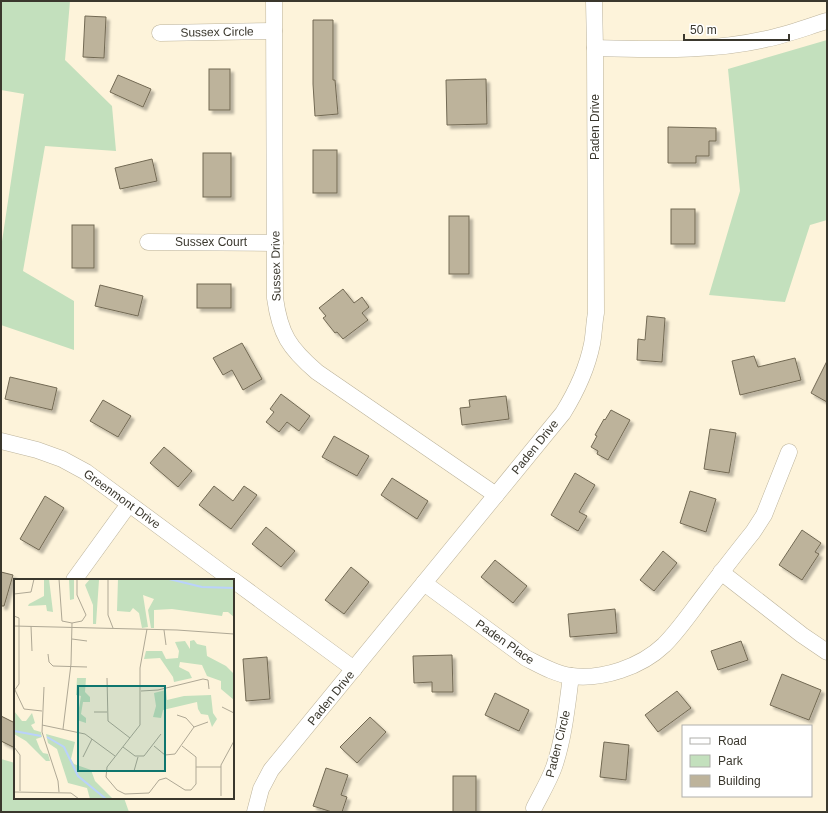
<svg xmlns="http://www.w3.org/2000/svg" width="828" height="813" font-family="Arial,sans-serif">
<style>
.green{fill:#c3e0bd}
.building{fill:#bdb39b;stroke:#726953;filter:url(#shadow)}
.lines{fill:none;stroke-linecap:round;stroke-linejoin:round}
.minor-casing{stroke:#bcb39b;stroke-width:17}
.minor{stroke:#fff;stroke-width:16}
.labels{text-anchor:middle;stroke-width:3;stroke-linejoin:round;paint-order:stroke}
.street-label{font-size:12px;fill:#3a372d;stroke:#fff}
.inset-river{fill:none;stroke:#bad2fb;stroke-width:2}
.inset-road{fill:none;stroke:#afa895;stroke-width:1}
.view{fill:#0f766e;fill-opacity:0.15;stroke:#0f766e;stroke-width:2}
.inset-edge{fill:none;stroke:#3a372d;stroke-width:2}
</style>
<defs>
<filter id="shadow"><feDropShadow dx="3.5" dy="3.5" stdDeviation="1" flood-color="#0004"/></filter>
</defs>
<rect width="100%" height="100%" fill="#fdf3da"/>
<g class="green">
<polygon points="1,1 70,1 65,60 112,106 116,151 45,146 23,271 74,301 74,350 1,325 1,248 24,94 1,90"/>
<polygon points="827,40 827,220 810,225 785,302 709,295 740,191 728,69"/>
<polygon points="1,759 15,763 15,798 124,798 129,812 1,812"/>
</g>
<g class="building">
<polygon points="85,16 106,17 104,58 83,57"/>
<polygon points="313,20 333,20 333,80 335,80 338,114 315,116 313,84"/>
<rect x="209" y="69" width="21" height="41"/>
<polygon points="118,75 151,89 143,107 110,92"/>
<polygon points="486,79 487,124 447,125 446,80"/>
<polygon points="668,127 716,128 716,141 709,141 709,156 696,156 696,163 668,163"/>
<rect x="313" y="150" width="24" height="43"/>
<rect x="203" y="153" width="28" height="44"/>
<polygon points="152,159 157,181 120,189 115,168"/>
<rect x="671" y="209" width="24" height="35"/>
<rect x="449" y="216" width="20" height="58"/>
<rect x="72" y="225" width="22" height="43"/>
<rect x="197" y="284" width="34" height="24"/>
<polygon points="100,285 143,296 138,316 95,306"/>
<polygon points="343,289 354,303 362,297 369,307 362,313 368,320 343,339 337,332 335,333 323,318 326,316 319,308"/>
<polygon points="647,316 665,318 662,362 637,360 638,339 645,340"/>
<polygon points="242,343 262,379 243,390 232,370 223,375 213,358"/>
<polygon points="754,356 758,367 795,358 801,380 740,395 732,361"/>
<polygon points="827,361 827,402 811,393"/>
<polygon points="10,377 57,388 52,410 5,399"/>
<polygon points="281,394 310,416 299,431 287,422 279,432 266,422 274,412 270,409"/>
<polygon points="506,396 509,419 462,425 460,408 470,407 469,400"/>
<polygon points="103,400 131,416 118,437 90,421"/>
<polygon points="611,410 630,420 608,460 597,454 598,451 591,447 597,436 595,435 604,419 605,420"/>
<polygon points="710,429 736,433 729,473 704,469"/>
<polygon points="334,436 369,456 357,476 322,457"/>
<polygon points="164,447 192,471 178,487 150,463"/>
<polygon points="575,473 595,485 579,512 587,516 578,531 551,515"/>
<polygon points="392,478 428,501 417,519 381,495"/>
<polygon points="214,486 233,501 244,486 257,495 231,529 199,505"/>
<polygon points="690,491 716,499 706,532 680,523"/>
<polygon points="45,496 64,508 39,550 20,539"/>
<polygon points="266,527 295,551 281,567 252,544"/>
<polygon points="802,530 821,543 815,552 819,554 802,580 779,565"/>
<polygon points="663,551 677,563 654,591 640,580"/>
<polygon points="495,560 527,586 513,603 481,577"/>
<polygon points="351,567 369,582 344,614 325,600"/>
<polygon points="1,572 13,575 4,606 1,606"/>
<polygon points="615,609 617,633 570,637 568,614"/>
<polygon points="741,641 748,660 718,670 711,651"/>
<polygon points="452,655 453,692 432,692 432,682 414,683 413,656"/>
<polygon points="267,657 270,699 246,701 243,659"/>
<polygon points="782,674 821,690 809,720 770,705"/>
<polygon points="677,691 691,708 658,732 645,715"/>
<polygon points="495,693 529,710 519,731 485,715"/>
<polygon points="1,716 15,723 15,748 1,741"/>
<polygon points="370,717 386,732 357,763 340,747"/>
<polygon points="604,742 629,745 626,780 600,777"/>
<polygon points="326,768 348,775 341,795 347,797 342,812 332,812 313,806"/>
<rect x="453" y="776" width="23" height="36"/>
</g>
<g class="lines">
<g class="minor-casing">
<g id="minor">
<path d="M274,1l1,297c5,36 14,50 42,74l179,123"/>
<polyline points="160,33 274,31"/>
<path d="M595,48c57,1 115,4 171,-9 20,-4 41,-12 61,-18"/>
<polyline points="148,242 275,243"/>
<polyline points="1,441 37,450 62,459 86,472 232,580"/>
<polyline points="721,572 802,635 827,652"/>
<polyline points="74,580 129,504"/>
<polyline points="233,580 354,669"/>
<path d="M424,583l102,75c14,7 29,16 45,18 31,4 70,-9 93,-31 15,-15 27,-33 40,-50 16,-21 32,-42 49,-63l11,-17 25,-63"/>
<path d="M534,808c7,-14 15,-27 20,-41 10,-29 13,-61 17,-91"/>
<path d="M255,812l6,-23 10,-19 292,-357c13,-21 24,-44 29,-69 2,-10 2,-21 4,-31l-1,-265 -1,-47"/>
</g>
</g>
<use href="#minor" class="minor"/>
</g>
<g class="labels">
<g class="street-label">
<text transform="translate(217 32) rotate(-1)" y="4">Sussex Circle</text>
<text transform="translate(595 127) rotate(-90)" y="4">Paden Drive</text>
<text x="211" y="246">Sussex Court</text>
<text transform="translate(276 266) rotate(-91)" y="4">Sussex Drive</text>
<text transform="translate(535 447) rotate(-51)" y="4">Paden Drive</text>
<text transform="translate(122 499) rotate(36)" y="4">Greenmont Drive</text>
<text transform="translate(505 642) rotate(35)" y="4">Paden Place</text>
<text transform="translate(331 698) rotate(-51)" y="4">Paden Drive</text>
<text transform="translate(558 744) rotate(-76)" y="4">Paden Circle</text>
</g>
</g>
<g transform="translate(14 579)">
<rect width="220" height="220" fill="#fdf3da"/>
<path d="M30,0h5l4,33 -6,-1 -1,-6 -18,1 1,-2 15,-8zM55,0h5v20l-4,1zM76,0l9,1 -3,44h-3v-19l-8,-20zM104,0h116v38l-6,-5h-5l-1,4 -50,-7 -18,1v18h-3l-3,-18 6,-11 -11,-4 5,32 -6,1 -3,-15 -6,-5 -3,4 -13,-1zM180,61l3,4 9,2 1,10 19,10 8,8v26l-13,-11v-8l-14,-5 -5,-11 -22,-3 -1,5 10,5 3,6 -18,4 -1,-5 -13,-19 -16,1 2,-8h16l4,8 12,-1 1,-7 -4,-9 10,-1 5,8v-8zM63,99h9l-1,14 5,5v5h-7l-2,12 5,4v5l-9,-3 4,-24 -5,-1zM152,111l1,10 17,-4 27,-1 2,18 4,6 -5,8 -4,-12 -7,-1 -3,-5 -1,-7 -34,8 -2,8 -8,-1 3,-11 -2,-13zM0,132l8,10h4l6,-8 3,10 -4,2 3,5 7,2 1,5 -6,2 4,10 3,4 5,1 2,7h-4l-20,-20 -12,-7zM32,155l29,8 -4,17 3,5 17,6 4,11 18,18h-23l-3,-11 -19,-5 -11,-34 -9,-6z" fill="#c3e0bd"/>
<path class="inset-river" d="M155,0l33,8 32,1M0,152l27,5M33,158l17,10 14,29 28,23"/>
<path class="inset-road" d="M45,0l3,42 10,2 -1,41 -8,65M94,0v36l5,13M0,15l17,-2 3,-13M0,37l5,2v66l-5,7M58,44l10,-2 4,-6 -9,-20v-16M0,47l163,4 57,4M17,47l1,25M133,50l-7,39v57l-33,42 -1,10 11,13 8,4 24,-1 10,-13 7,-2 19,12h6l5,-6v-27l-14,-11M150,51l2,15M58,60l15,2M34,75l1,8 4,4 34,1M93,99l1,43 22,17M30,108l-2,45 16,49 1,11M1,111l9,19 18,2M127,112l17,-1 45,-11 5,1 1,9M208,128l12,6M80,133h13M163,136l9,3 8,9M28,146l43,9 30,22M140,167l11,9 10,-1 19,-27 14,-5M0,168l6,8v36M109,168l12,9h9l17,-22M69,178l9,-18M182,188h25M120,192l4,-14M0,213l57,1 8,6M207,217v-31l13,-24"/>
<path class="view" d="M64,107h87v85h-87z"/>
<rect width="220" height="220" class="inset-edge"/>
</g>
<rect width="828" height="813" fill="none" stroke="#3a372d" stroke-width="4"/>
<rect x="682" y="725" width="130" height="72" fill="#ffffff" stroke="#b0afab"/>
<rect x="690" y="738" width="20" height="6" fill="#ffffff" stroke="#b0afab"/>
<text x="718" y="745" font-size="12" fill="#3a372d">Road</text>
<rect x="690" y="755" width="20" height="12" fill="#c3e0bd" stroke="#b0afab"/>
<text x="718" y="765" font-size="12" fill="#3a372d">Park</text>
<rect x="690" y="775" width="20" height="12" fill="#bdb39b" stroke="#b0afab"/>
<text x="718" y="785" font-size="12" fill="#3a372d">Building</text>
<path d="M684 34v6h105v-6" fill="none" stroke="#3a372d" stroke-width="2"/>
<text x="690" y="34" font-size="12" fill="#3a372d" stroke="#ffffff" stroke-width="3" paint-order="stroke">50 m</text>
</svg>
